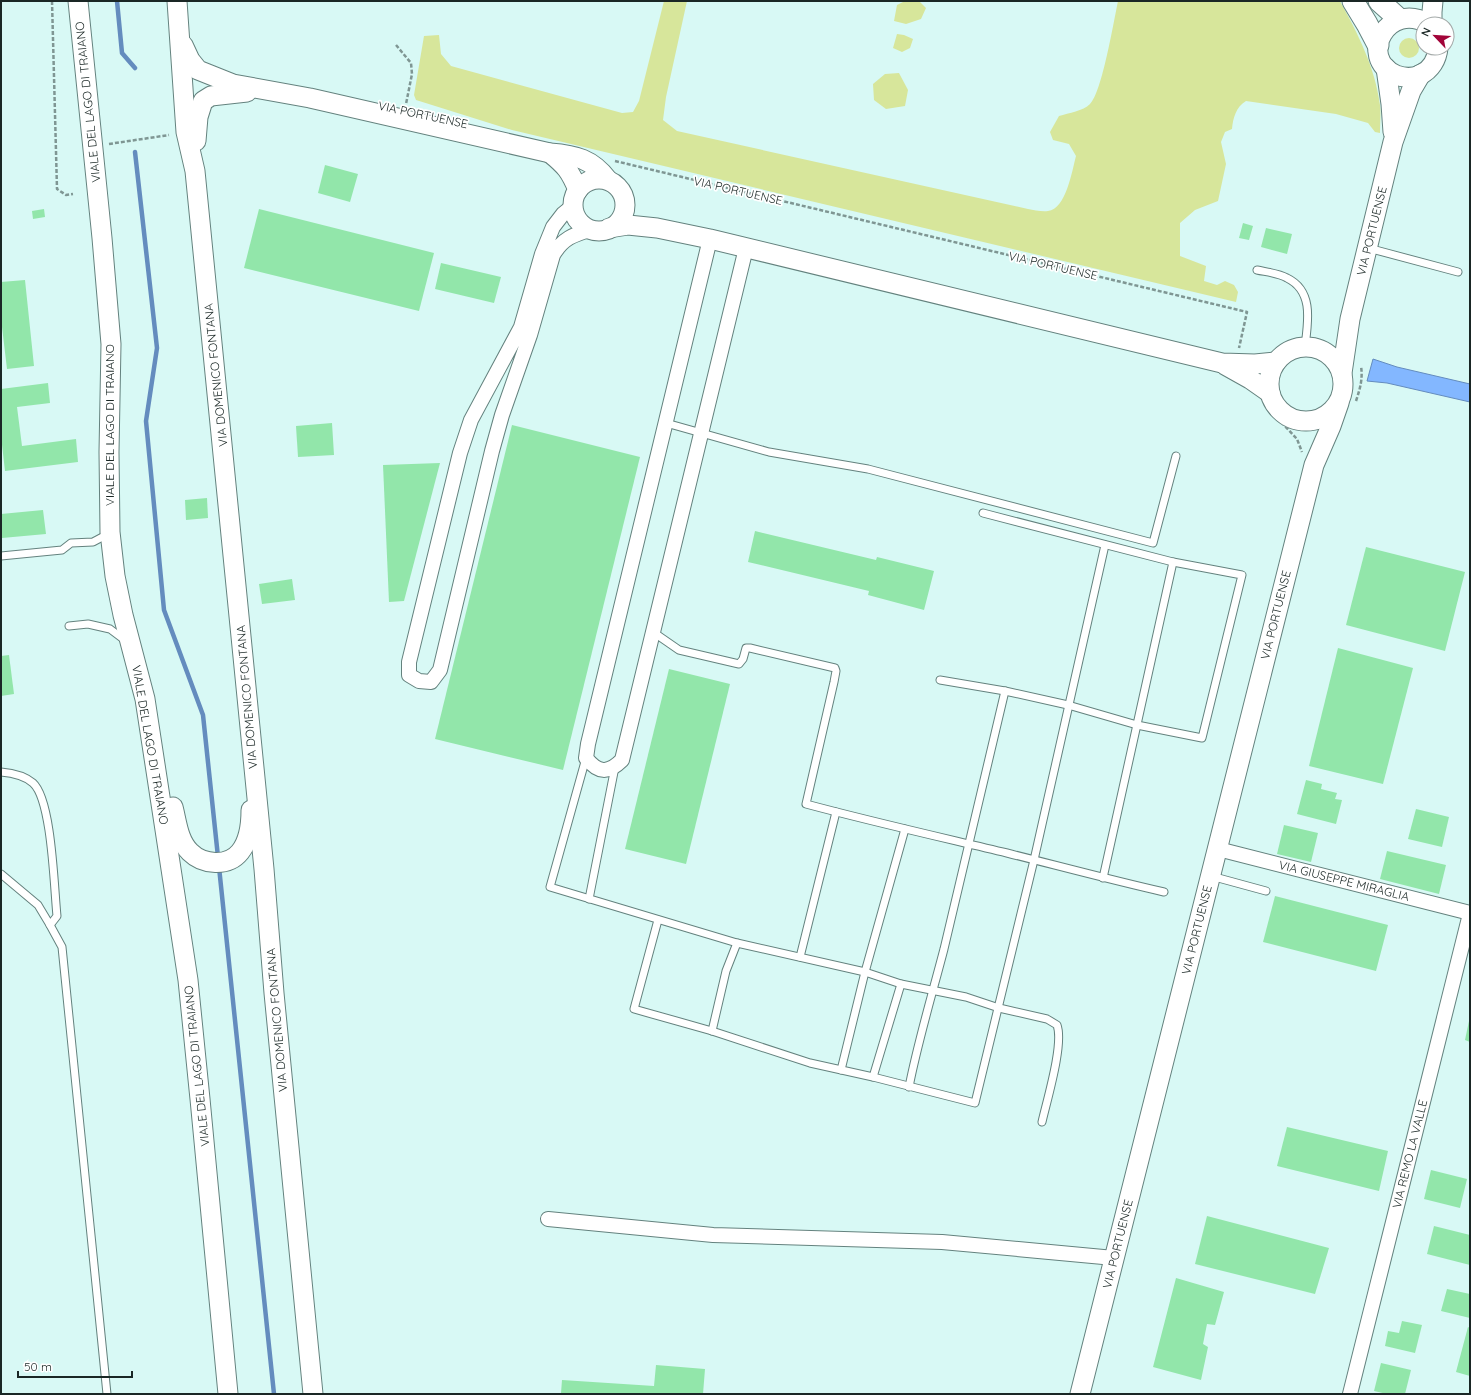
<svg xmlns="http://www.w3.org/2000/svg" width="1471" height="1395" font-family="Quicksand,sans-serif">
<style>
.green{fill:#d7e69b}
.water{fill:#83b7ff;stroke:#648cbe}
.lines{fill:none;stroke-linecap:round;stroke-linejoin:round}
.stream{stroke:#648cbe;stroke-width:4.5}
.building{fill:#92e6aa}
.lane-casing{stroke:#64827e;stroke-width:9}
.street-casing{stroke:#64827e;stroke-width:16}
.secondary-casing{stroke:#64827e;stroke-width:21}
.primary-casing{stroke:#64827e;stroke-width:23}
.path{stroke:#7f9693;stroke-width:2.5;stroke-dasharray:4 2;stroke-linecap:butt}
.lane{stroke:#fff;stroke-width:7}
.street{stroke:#fff;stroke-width:14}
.secondary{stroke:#fff;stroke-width:19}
.primary{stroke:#fff;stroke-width:21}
.labels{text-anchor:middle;stroke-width:3.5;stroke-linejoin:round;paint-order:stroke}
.street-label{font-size:12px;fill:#1a2725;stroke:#fff}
</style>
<rect width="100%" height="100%" fill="#d8f9f5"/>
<g class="green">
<path d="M664,1h23l-21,96 -3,23 14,11 351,78c6,1 14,3 20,2 18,-2 24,-40 28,-55l-7,-12 -16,-4 -3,-8 9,-16c10,-3 24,-5 31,-12 12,-11 24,-84 28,-103h222c18,33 35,66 40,104 1,9 0,19 0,28l-5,-1 -7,-9 -32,-9 -90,-13c-10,6 -13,17 -14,28l-7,3 -4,10 5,22 -8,37 -23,9 -15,13v33l26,10 -2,15 13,4 8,-4 9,4 4,7 -2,10 -724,-172 -96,-30 -2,-5 10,-59 15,-1 2,19 10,12 171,47 11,-1 6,-11z"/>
<polygon points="905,1 919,1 926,8 921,19 906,24 894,21 897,5"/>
<polygon points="897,34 904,35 913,39 910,48 902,52 893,48"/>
<circle cx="1409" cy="48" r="10"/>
<polygon points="899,73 908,90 905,106 886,109 874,100 873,84 885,74"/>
</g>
<polygon class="water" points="1373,359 1397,367 1470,384 1470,402 1387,383 1367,381"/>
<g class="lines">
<g class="stream">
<polyline points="117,1 122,53 135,68"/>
<polyline points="135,152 157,348 146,421 164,610 203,715 218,857"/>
<polyline points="219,867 274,1394"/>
</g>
</g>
<g class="building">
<polygon points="325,165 358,174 350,202 318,193"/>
<polygon points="44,209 45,217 33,219 32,211"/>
<polygon points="259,209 434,253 419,311 244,268"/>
<polygon points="1243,223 1253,226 1249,240 1239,238"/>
<polygon points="1266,228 1292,234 1287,254 1261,247"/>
<polygon points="441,263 501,277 494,303 435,289"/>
<polygon points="25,280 34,366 7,369 2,327 1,328 1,282"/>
<polygon points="48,383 50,403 17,407 22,446 76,439 78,462 5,471 1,436 1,389"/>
<polygon points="332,423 334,455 298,457 296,426"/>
<polygon points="512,425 640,457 563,770 435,739"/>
<polygon points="440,463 404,601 389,602 383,465"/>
<polygon points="207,498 208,518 186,520 185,500"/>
<polygon points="43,510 46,534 2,538 1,514"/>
<polygon points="755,531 876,560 877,557 934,571 924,610 868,595 869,591 748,562"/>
<polygon points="1366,547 1465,572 1445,651 1346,625"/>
<polygon points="292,579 295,600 262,604 259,584"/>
<polygon points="1338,648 1413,668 1383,784 1309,766"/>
<polygon points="9,655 14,694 1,696 1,656"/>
<polygon points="669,669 730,684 686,864 625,849"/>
<polygon points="1306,780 1322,784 1321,789 1337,793 1335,799 1342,800 1336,824 1297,814"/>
<polygon points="1416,809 1449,817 1442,847 1408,839"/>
<polygon points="1284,825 1318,833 1311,862 1277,854"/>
<polygon points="1387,851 1446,865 1439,894 1380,879"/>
<polygon points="1275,896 1388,925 1376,971 1263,942"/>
<polygon points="1469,1021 1470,1021 1470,1042 1465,1040"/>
<polygon points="1287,1127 1388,1151 1379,1191 1277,1166"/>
<polygon points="1431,1170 1467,1179 1460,1208 1424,1199"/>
<polygon points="1207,1216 1329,1248 1315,1294 1195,1264"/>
<polygon points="1434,1226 1470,1235 1470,1265 1427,1254"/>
<polygon points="1176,1278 1224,1292 1215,1325 1207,1324 1203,1344 1208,1347 1201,1380 1153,1367"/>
<polygon points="1447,1289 1470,1294 1470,1318 1441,1311"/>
<polygon points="1402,1321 1422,1325 1415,1353 1385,1346 1388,1331 1399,1333"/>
<polygon points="1468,1327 1470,1328 1470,1376 1456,1372"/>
<polygon points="1381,1363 1411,1370 1405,1394 1387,1394 1374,1391"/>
<polygon points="656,1365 705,1369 703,1394 561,1393 562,1380 654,1386"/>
</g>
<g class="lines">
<g class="lane-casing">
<g id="lane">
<polyline points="1368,248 1458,272"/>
<path d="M1257,270c9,2 21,3 30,8 27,13 21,44 18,68"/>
<polyline points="666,423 769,452 868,469 1153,543 1176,456"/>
<polyline points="983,513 1173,562 1103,878"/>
<polyline points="1,556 62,550 71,543 93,542 110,533"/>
<polyline points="69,626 88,624 110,629 126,641"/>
<path d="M653,632l26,18 60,14 4,-5 3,-11h4l85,20 1,3 -2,11 -28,122c67,18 134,33 201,49 52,13 104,27 157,39"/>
<polyline points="940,680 1005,691 1068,705 1137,725 1202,738 1242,575 1173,562"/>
<path d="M586,758l-36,129 187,56 128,29 36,12 65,13 33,11 48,11 10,6c7,19 -10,75 -15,97"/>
<path d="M1,772c11,1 24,4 32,11 19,17 21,105 24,133l-7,9"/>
<polyline points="1,874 38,905 50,925 62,947 107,1394"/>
<polyline points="1211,876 1266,891"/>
<polyline points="589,899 615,767"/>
<polyline points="658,920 634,1009 712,1031 810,1063 873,1077 975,1103 1034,860 1105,545"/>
<polyline points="800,957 836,812"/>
<polyline points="712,1031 726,971 737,943"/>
<polyline points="841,1070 865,972 905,829"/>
<polyline points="873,1077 901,984"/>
<path d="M909,1087c9,-46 23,-92 35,-138 21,-86 41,-172 61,-258"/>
</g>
</g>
<g class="street-casing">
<g id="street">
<path d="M574,205l-11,9 -10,13 -11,27 -21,73 -50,93 -11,33 -51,209v13l10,6 12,1 9,-12 52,-219 10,-36 28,-80 23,-80c10,-17 20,-20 39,-26"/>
<path d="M710,239l-122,505 -2,14c12,15 22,16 36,2l124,-512"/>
<polyline points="1218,849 1470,913"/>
<polyline points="548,1219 713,1235 942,1242 1114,1258"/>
<polyline points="1350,1394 1470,914"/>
</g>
</g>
<g class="secondary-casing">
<g id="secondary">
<polyline points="78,1 102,238 111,344 109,452 110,532 115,576 123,615 145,699 188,980 200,1099 228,1394"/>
<polyline points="177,1 186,132 195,171 264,869 274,993 313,1394"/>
<path d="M1428,24c-39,-24 -72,33 -32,51 8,3 17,3 24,0 11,-5 17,-16 18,-27"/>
<polyline points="1432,24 1432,12 1433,1"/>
<path d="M183,45l7,15 8,10 35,14 77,14 240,55c26,2 42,6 58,27"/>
<polyline points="1386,68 1391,104 1393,132"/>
<polyline points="196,141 198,117 203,101 211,96 247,92"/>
<path d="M550,153c16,13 20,18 28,37"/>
<circle cx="599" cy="205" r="26"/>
<polyline points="609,228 628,225 657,228 710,239 1222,363 1255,364 1276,362"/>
<circle cx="1306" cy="384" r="37"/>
<polyline points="1225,365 1250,379 1270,393"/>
<polyline points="1342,373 1350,319 1393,142 1411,91 1421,74"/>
<path d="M173,807c4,15 5,33 17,45 13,13 38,15 50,0 9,-11 11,-29 11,-42"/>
<polyline points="1080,1394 1314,465 1331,426 1339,403"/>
</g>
</g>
<g class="primary-casing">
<g id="primary">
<polyline points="1353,1 1367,24 1378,45"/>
<polyline points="1379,1 1398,18"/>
</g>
</g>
<g class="path">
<polyline points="52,1 57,189 66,195 73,194"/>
<polyline points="396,45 411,63 412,74 406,104"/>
<polyline points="109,144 169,135"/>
<polyline points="615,161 1247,312 1239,348"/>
<path d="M1356,401c4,-12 7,-22 5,-35"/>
<polyline points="1269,409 1297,439 1302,452"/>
</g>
<use href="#lane" class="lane"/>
<use href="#street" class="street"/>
<use href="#secondary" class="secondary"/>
<use href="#primary" class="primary"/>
</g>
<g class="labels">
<g class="street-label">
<text transform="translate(88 102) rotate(-96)" y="4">VIALE DEL LAGO DI TRAIANO</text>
<text transform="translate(423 115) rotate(12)" y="4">VIA PORTUENSE</text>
<text transform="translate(738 191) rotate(13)" y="4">VIA PORTUENSE</text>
<text transform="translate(1372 231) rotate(-76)" y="4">VIA PORTUENSE</text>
<text transform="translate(1053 266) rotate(13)" y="4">VIA PORTUENSE</text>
<text transform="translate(216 375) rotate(-96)" y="4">VIA DOMENICO FONTANA</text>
<text transform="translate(110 425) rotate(-90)" y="4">VIALE DEL LAGO DI TRAIANO</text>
<text transform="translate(1276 615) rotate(-76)" y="4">VIA PORTUENSE</text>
<text transform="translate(247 697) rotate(-95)" y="4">VIA DOMENICO FONTANA</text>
<text transform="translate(150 745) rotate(80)" y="4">VIALE DEL LAGO DI TRAIANO</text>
<text transform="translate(1344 881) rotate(14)" y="4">VIA GIUSEPPE MIRAGLIA</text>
<text transform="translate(1197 930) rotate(-76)" y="4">VIA PORTUENSE</text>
<text transform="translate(277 1020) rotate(-95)" y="4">VIA DOMENICO FONTANA</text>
<text transform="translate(197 1066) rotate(-96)" y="4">VIALE DEL LAGO DI TRAIANO</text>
<text transform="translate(1410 1154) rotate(-76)" y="4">VIA REMO LA VALLE</text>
<text transform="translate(1118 1244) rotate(-76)" y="4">VIA PORTUENSE</text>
</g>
</g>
<rect width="1471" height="1395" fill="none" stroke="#1a2725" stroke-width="4"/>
<g transform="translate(1435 36) rotate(295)"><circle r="19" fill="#ffffff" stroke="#a3a9a8"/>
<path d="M0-3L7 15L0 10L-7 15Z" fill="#a20439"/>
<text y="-6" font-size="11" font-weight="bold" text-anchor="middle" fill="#1a2725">N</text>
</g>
<path d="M18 1371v6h114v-6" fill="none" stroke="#1a2725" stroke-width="2"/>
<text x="24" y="1371" font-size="12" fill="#1a2725" stroke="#ffffff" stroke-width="3" paint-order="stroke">50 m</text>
</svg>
